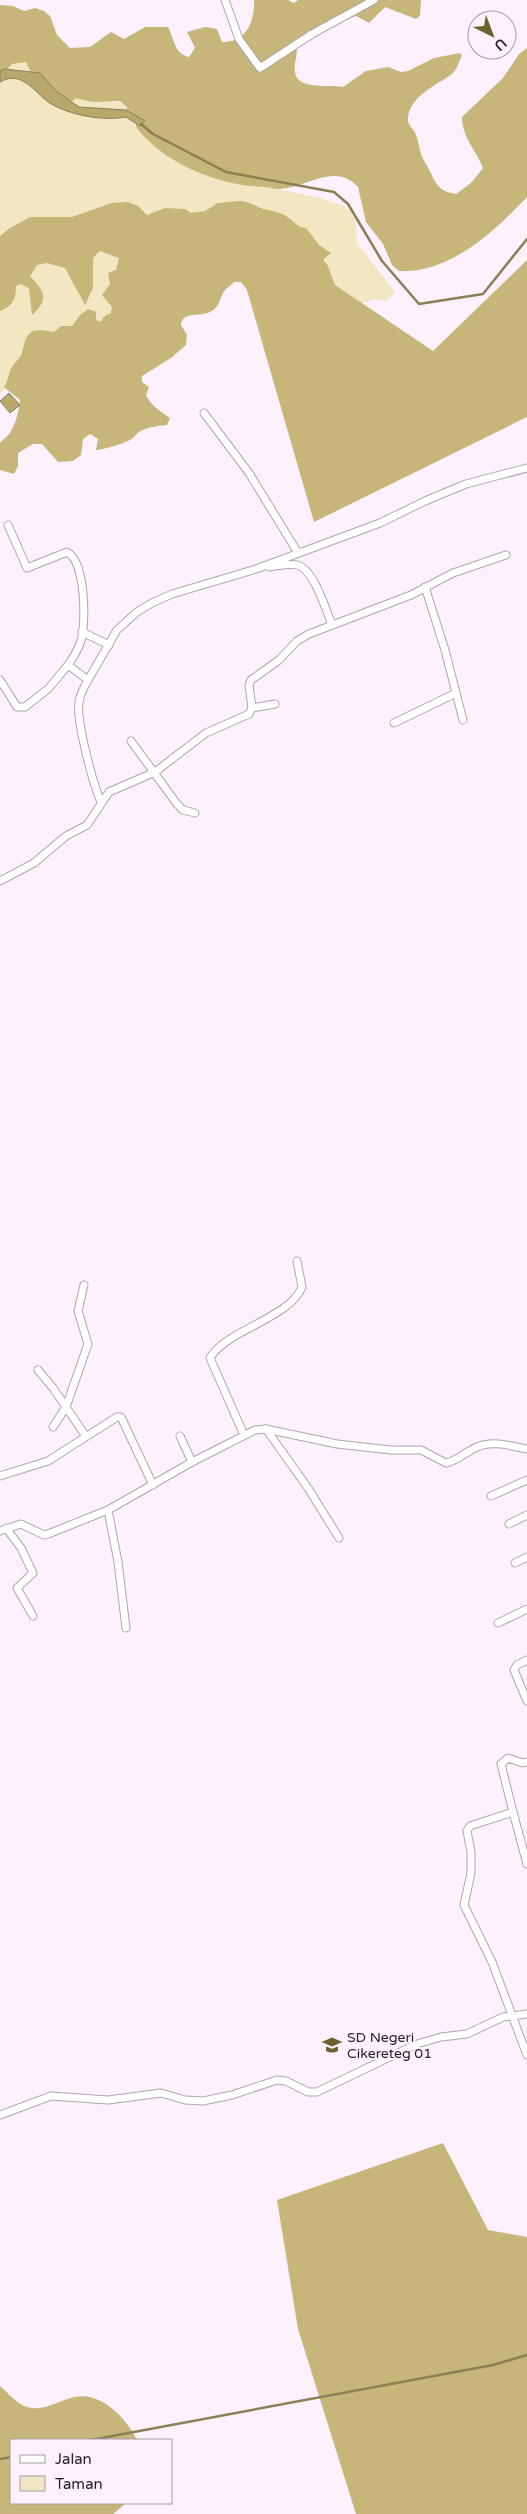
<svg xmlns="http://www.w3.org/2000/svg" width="527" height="2514" font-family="'Varela Round',sans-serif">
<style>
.green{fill:#f1e7c2}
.forest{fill:#c6b679}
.water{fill:#b8a86b;stroke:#8b7f55}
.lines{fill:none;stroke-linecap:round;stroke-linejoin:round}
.stream{stroke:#8b7f55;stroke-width:2.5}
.street-casing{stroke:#afa4af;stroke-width:9}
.street{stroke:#fff;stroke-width:7}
.labels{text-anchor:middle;stroke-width:4;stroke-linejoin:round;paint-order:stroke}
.poi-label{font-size:14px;fill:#231f23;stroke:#fcf1fc;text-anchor:start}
</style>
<rect width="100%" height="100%" fill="#fcf1fc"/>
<g class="green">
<polygon points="20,56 34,65 68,97 127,103 125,115 267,187 321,198 344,206 351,212 356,222 357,243 395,292 386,301 376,299 342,309 325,270 0,240 0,71"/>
<polygon points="13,246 94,247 131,255 115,320 13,382 0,393 0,300"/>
</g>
<g class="forest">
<path d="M254,0h34l6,3 4,-3h123l-1,16 -4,3 -31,-12 -16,16 -13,-7 -20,5 -30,12 -10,12c3,10 -3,18 -1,27 2,19 36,12 48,15l23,-16 22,-4 13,5 7,-1 26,-13 26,-5 2,3c-3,5 -5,13 -9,17 -15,12 -43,22 -45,45 -1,7 6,11 8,17 4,10 3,19 10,29 9,15 9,27 30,30l15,-11 12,-15c-7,-18 -21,-31 -21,-51l41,-39 16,-24 8,-6v149c-32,34 -78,77 -128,74l-7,-6 -9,-21 -17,-22 -8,-35c-22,-25 -51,0 -78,2 -6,1 -10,-2 -15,-2 -45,-1 -101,-23 -129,-60v-4l-10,-11 1,-5 -7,-6 -27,1 -18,-4 -2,3c-23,-5 -38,-17 -47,-39l-14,2 -12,12v-71l13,1 11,5 11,-3 9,3 6,5 7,19 13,13 20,-1 21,-15 13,7 21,-12h23c6,11 6,27 21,30l6,-9 -8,-16 18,-5 12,2 5,13c25,1 33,-22 32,-42z"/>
<path d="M240,201c11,1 16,6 23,8 8,1 15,3 23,7 8,5 10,11 20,12l13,17 12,8 -7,6v3l3,2 8,21 98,66 94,-91v157l-213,105 -67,-232 -6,-8h-7c-3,3 -9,7 -11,11 -4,8 -4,15 -13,19 -10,5 -28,-1 -29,13l6,10 -1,10 -15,13 -29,18v6l7,5 -3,8c5,11 14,16 24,23l-3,7c-9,1 -20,2 -28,7 -3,2 -5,6 -9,8 -5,3 -28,10 -34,10l2,-11 -8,-5 -7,5 -2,16 -8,6 -15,1 -16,-18h-9l-15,9v13l-4,8 -14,-4v-27c3,-4 9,-7 11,-12 5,-9 8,-20 9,-31l-16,-13c5,-6 4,-15 9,-22 3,-4 7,-6 9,-12 5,-23 9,-25 32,-21l7,-6h11l8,-11 8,-6 8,3v8l4,2 5,-6 6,-3 1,-6 -10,-12 8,-11 -2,-11 8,-3 3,-12 -19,-7 -7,7v30l-8,17 -20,-37 -18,-5 -10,2 -7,11c14,15 20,23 2,39l-3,-27 -8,-4 -5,2c0,13 -3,20 -16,25v-75l10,-8 20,-11h42l40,-14 16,-1 10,4 9,9 18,-7 20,1 6,4 14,-2 13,-8z"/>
<polygon points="443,2143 488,2230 527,2237 527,2514 356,2514 298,2329 277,2200"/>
<path d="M0,2386c8,7 17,18 27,21 19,5 31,-7 48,-10 26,-6 52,22 62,43h-126v63h115l-13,11h-113z"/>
</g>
<g class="water">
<path d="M5,69l35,4 16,18 23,16 47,3 19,11 -5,5 -14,-9c-22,4 -51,-1 -71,-11 -19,-9 -31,-38 -55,-24v-11z"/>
<polygon points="9,393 20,405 10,413 0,401"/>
</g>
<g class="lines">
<g class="stream">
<polyline points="141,124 153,134 226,172 334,192 348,204 382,261 419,304 483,294 527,239"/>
<polyline points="91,2440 493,2365 527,2355"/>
<polyline points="0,2459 11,2457"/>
</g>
<g class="street-casing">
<g id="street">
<polyline points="225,0 239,39 260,68 312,34 374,0"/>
<polyline points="204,413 249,473 298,553"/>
<path d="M8,525l19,43 40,-16c19,10 19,71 14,89 -3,9 -8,17 -13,24l20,15c-4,7 -8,14 -9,22 -3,19 14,82 22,100"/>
<path d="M269,567c9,-1 20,-4 28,-2 17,4 29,45 35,60"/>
<polyline points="425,587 445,650 463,720"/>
<polyline points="82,632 109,645"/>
<polyline points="0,680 17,707 25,707 49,688 68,665"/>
<polyline points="88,680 117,630 137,612 152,603 172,594 256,569 380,523 425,501 466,484 527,468"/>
<polyline points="252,708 275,704"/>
<polyline points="394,723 456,693"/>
<polyline points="131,741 177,804 183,810 195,813"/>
<polyline points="0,881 34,863 66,836 87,825 109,792 155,772 206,733 249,714 252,708 249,685 251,680 279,660 297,641 309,634 411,595 453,573 506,555"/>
<polyline points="38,1370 53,1388 85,1435"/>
<polyline points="53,1427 66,1407 88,1344 78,1311 84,1285"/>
<polyline points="266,1429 308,1488 339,1538"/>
<path d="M244,1435l-34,-77c16,-28 80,-40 92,-71l-5,-26"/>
<polyline points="180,1436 192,1462"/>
<polyline points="0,1476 48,1461 117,1417 121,1417 153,1485"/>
<polyline points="491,1496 527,1480"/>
<polyline points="108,1510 118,1562 126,1628"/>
<polyline points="509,1524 527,1515"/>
<polyline points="6,1528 21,1548 33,1573 17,1588 33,1616"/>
<path d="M0,1531l21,-7 23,11 4,-1 60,-24 84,-48 63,-32 11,-1 71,15 54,6h30l25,13c13,-3 19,-11 31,-16 15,-7 34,-1 50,2"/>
<polyline points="515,1563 527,1557"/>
<polyline points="498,1623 527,1609"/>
<polyline points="527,1660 517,1665 514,1670 527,1701"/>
<polyline points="527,1762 523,1763 508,1758 501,1764 513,1812 470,1826 467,1831 471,1852 471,1873 464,1905 492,1962 527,2055"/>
<polyline points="513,1812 527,1864"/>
<polyline points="0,2115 51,2096 108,2100 161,2093 185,2100 203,2101 232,2095 277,2080 286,2081 308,2092 317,2092 417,2044 441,2037 467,2034 503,2017 527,2014"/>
</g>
</g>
<use href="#street" class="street"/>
</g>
<defs>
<g id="school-bare" transform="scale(1.5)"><path d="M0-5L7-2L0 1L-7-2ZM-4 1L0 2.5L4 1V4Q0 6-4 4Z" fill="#6e612e" stroke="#fcf1fc" stroke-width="2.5" paint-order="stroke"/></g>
</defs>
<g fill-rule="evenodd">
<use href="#school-bare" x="332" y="2045"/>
</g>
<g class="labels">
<g class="poi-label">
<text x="347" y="2042">SD Negeri<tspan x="347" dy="16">Cikereteg 01</tspan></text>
</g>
</g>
<rect x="10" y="2439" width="162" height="65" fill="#fcf1fc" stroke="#a59da5"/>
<rect x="20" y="2455" width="25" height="8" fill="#ffffff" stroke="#a59da5"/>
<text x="55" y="2464" font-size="15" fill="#231f23">Jalan</text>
<rect x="20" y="2476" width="25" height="15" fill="#f1e7c2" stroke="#a59da5"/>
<text x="55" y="2489" font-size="15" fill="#231f23">Taman</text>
<g transform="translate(492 35) rotate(138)"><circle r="24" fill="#fcf1fc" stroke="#a59da5"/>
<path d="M0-4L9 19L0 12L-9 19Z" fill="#6e612e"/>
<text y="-8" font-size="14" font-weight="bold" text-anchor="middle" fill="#231f23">U</text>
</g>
</svg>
